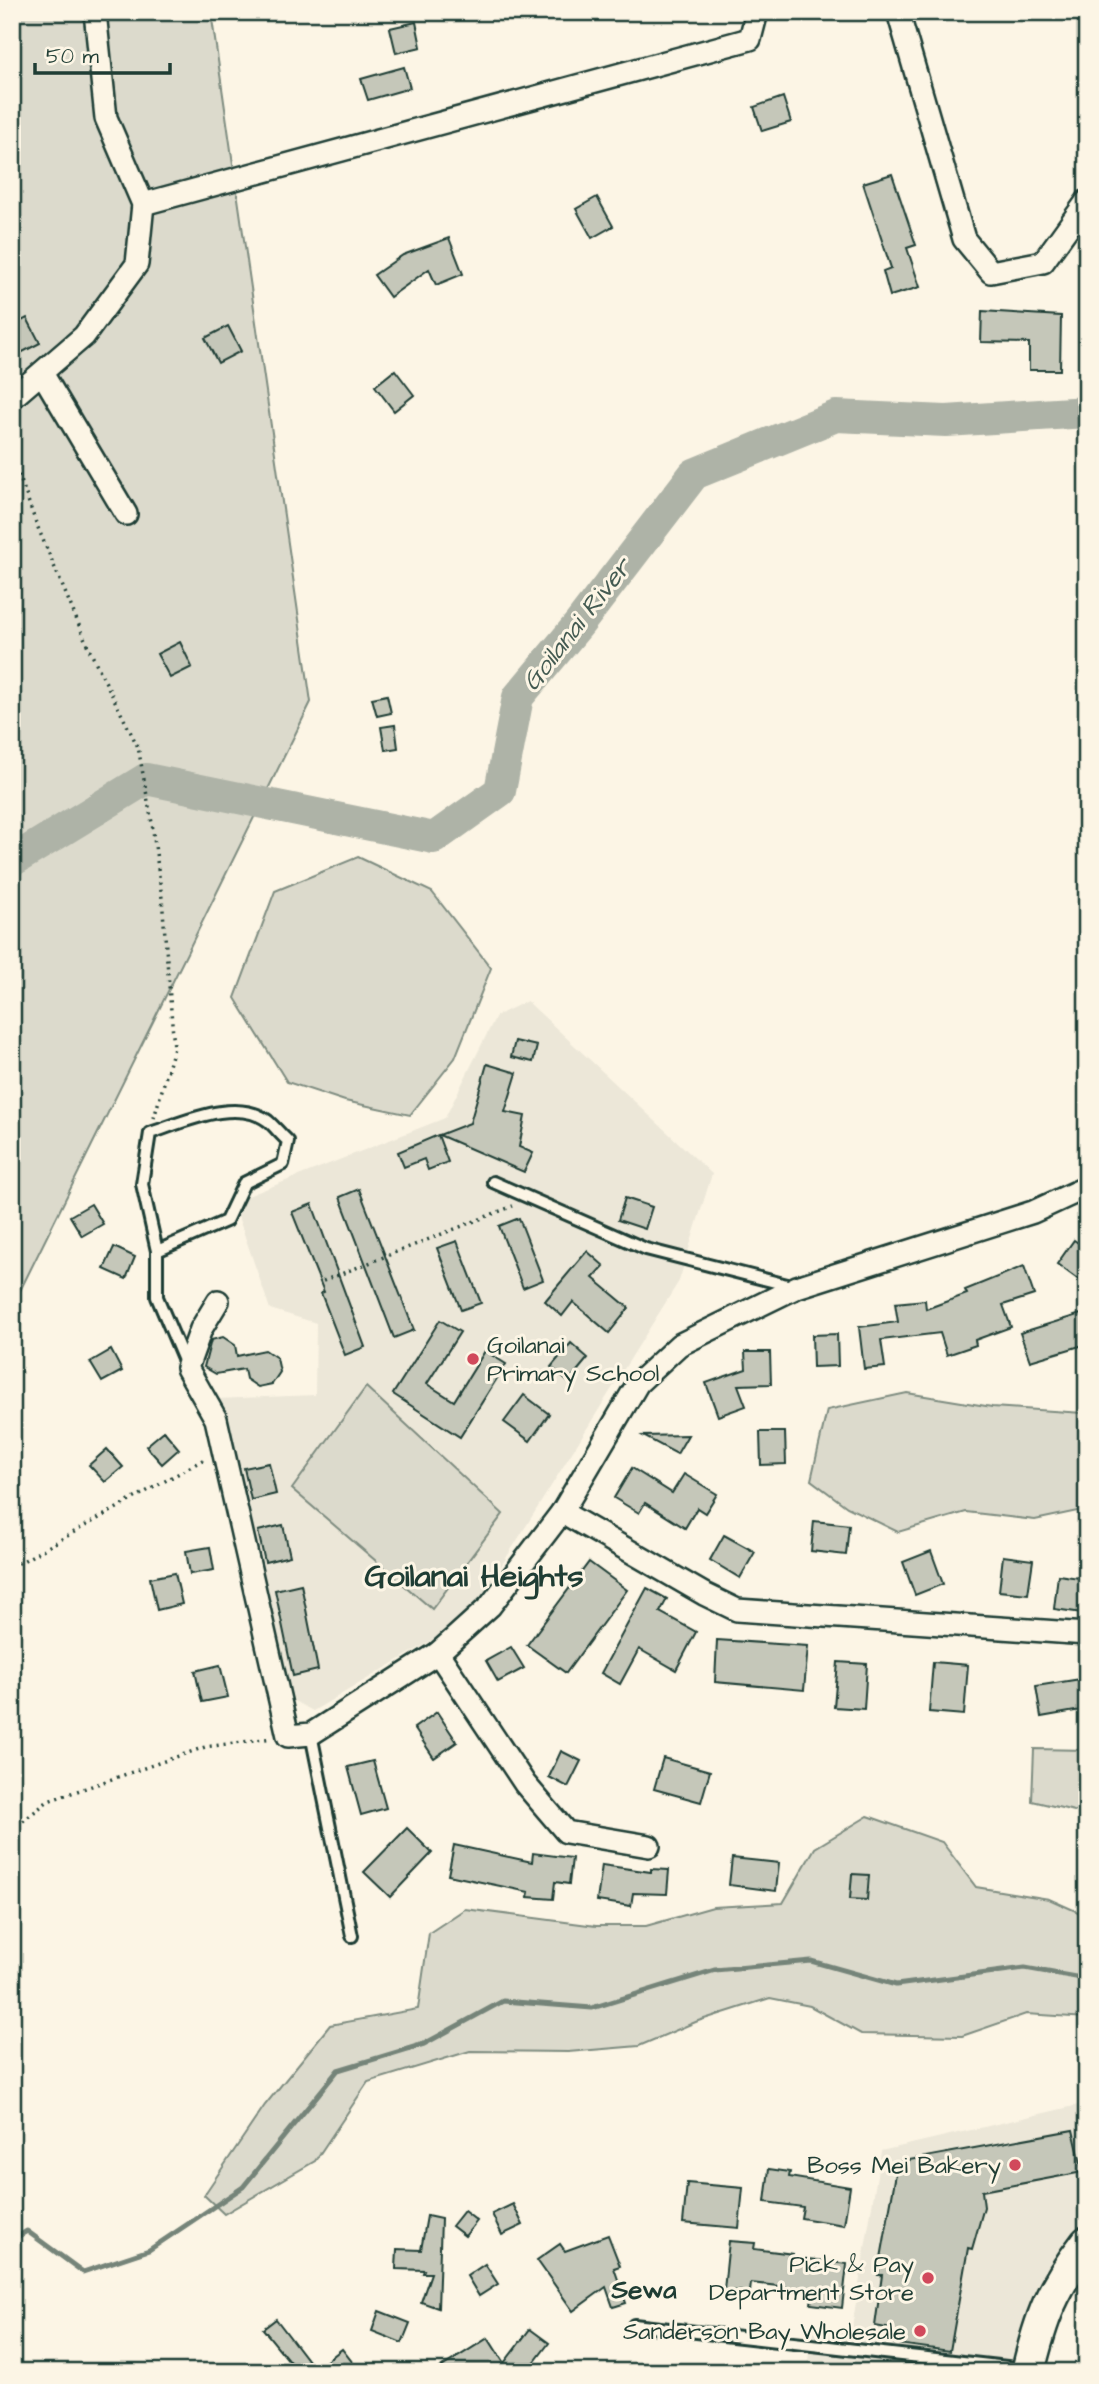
<svg xmlns="http://www.w3.org/2000/svg" width="1099" height="2384" font-family="'Architects Daughter',sans-serif">
<style>
.built{fill:#ece7d8}
.green{fill:#dcdacc;stroke:#7e8c80;stroke-width:2}
.lines{fill:none;stroke-linecap:round;stroke-linejoin:round}
.stream{stroke:#758479;stroke-width:5}
.river{stroke:#aeb3a7;stroke-width:32}
.building{fill:#c5c7b9;stroke:#1f3d34;stroke-width:2}
.lane-casing{stroke:#1f3d34;stroke-width:16}
.street-casing{stroke:#1f3d34;stroke-width:26}
.primary-casing{stroke:#1f3d34;stroke-width:37}
.path{stroke:#1f3d34;stroke-width:3.5;stroke-dasharray:2 5;stroke-linecap:butt}
.lane{stroke:#fcf5e5;stroke-width:10}
.street{stroke:#fcf5e5;stroke-width:21}
.primary{stroke:#fcf5e5;stroke-width:32}
.poi-dot{fill:#d1495b;stroke:#fcf5e5;stroke-width:2.5}
.labels{text-anchor:middle;stroke-width:6;stroke-linejoin:round;paint-order:stroke}
.poi-label{font-size:24px;fill:#1f3d34;stroke:#fcf5e5;text-anchor:end}
.water-label{font-size:26px;font-style:italic;fill:#435a51;stroke:#fcf5e5}
.neighbourhood-label{font-size:26px;font-weight:bold;fill:#1f3d34;stroke:#fcf5e5}
.district-label{font-size:32px;font-weight:bold;fill:#1f3d34;stroke:#fcf5e5}
</style>
<rect width="100%" height="100%" fill="#fcf5e5"/>
<filter id="ink" filterUnits="userSpaceOnUse"><feTurbulence type="fractalNoise" baseFrequency=".0143" numOctaves="2"/><feDisplacementMap in="SourceGraphic" scale="14" xChannelSelector="R" yChannelSelector="G"/><feConvolveMatrix kernelMatrix="1 2 1 2 8 2 1 2 1" color-interpolation-filters="sRGB"/></filter>
<g filter="url(#ink)">
<g class="built">
<polygon points="527,1001 712,1174 679,1281 468,1619 313,1711 294,1701 217,1399 315,1395 316,1323 270,1309 233,1202 445,1118 496,1016"/>
<polygon points="1087,2103 1087,2224 1075,2237 1018,2372 807,2372 811,2330 851,2333 881,2151"/>
</g>
<g class="green">
<polygon points="12,12 211,12 311,702 12,1307"/>
<polygon points="358,857 432,892 491,968 455,1058 410,1115 345,1101 287,1082 235,998 275,891"/>
<polygon points="366,1387 503,1514 432,1609 292,1489"/>
<polygon points="907,1393 992,1407 1083,1413 1087,1416 1087,1509 1035,1520 966,1512 898,1532 847,1507 811,1480 827,1410"/>
<polygon points="1034,1749 1087,1750 1087,1814 1032,1801"/>
<polygon points="868,1816 942,1842 976,1887 1049,1899 1087,1916 1087,2018 1026,2014 962,2036 861,2034 810,2006 770,1998 698,2021 639,2046 568,2052 470,2051 368,2082 315,2161 224,2214 204,2195 265,2105 330,2025 418,2009 429,1933 465,1909 596,1926 646,1926 713,1907 783,1903 815,1848"/>
</g>
<g class="lines">
<polyline class="stream" points="12,2240 27,2231 83,2272 149,2250 243,2187 338,2070 424,2044 503,2001 592,2008 715,1970 811,1961 896,1985 1025,1968 1087,1979"/>
<polyline class="river" points="12,861 146,779 434,838 500,791 518,697 579,624 694,474 836,416 946,421 1087,412"/>
</g>
<g class="building">
<polygon points="416,22 421,47 396,53 390,28"/>
<polygon points="404,67 410,88 368,100 361,79"/>
<polygon points="783,97 791,122 762,131 754,107"/>
<polygon points="892,174 916,245 907,248 920,287 890,296 883,271 891,268 863,183"/>
<polygon points="597,197 613,226 592,238 576,209"/>
<polygon points="449,238 463,274 436,285 429,269 390,297 374,275 403,255"/>
<polygon points="982,311 1061,316 1060,370 1029,370 1029,343 981,342"/>
<polygon points="27,318 40,343 17,355 12,346 12,326"/>
<polygon points="228,326 241,351 218,363 205,338"/>
<polygon points="395,370 414,395 394,411 375,386"/>
<polygon points="180,642 192,667 170,678 157,654"/>
<polygon points="387,695 391,713 377,716 372,698"/>
<polygon points="395,725 398,748 385,750 381,727"/>
<polygon points="515,1041 537,1046 533,1062 511,1057"/>
<polygon points="487,1064 517,1073 505,1112 525,1116 519,1147 533,1153 524,1172 439,1135 470,1123"/>
<polygon points="438,1135 448,1162 428,1170 424,1159 404,1167 398,1152"/>
<polygon points="359,1189 414,1330 394,1338 340,1197"/>
<polygon points="625,1198 652,1207 645,1229 618,1220"/>
<polygon points="91,1204 103,1224 82,1236 70,1216"/>
<polygon points="312,1204 365,1347 345,1355 321,1293 324,1292 292,1212"/>
<polygon points="519,1218 543,1280 523,1288 499,1226"/>
<polygon points="1074,1240 1087,1249 1087,1269 1079,1280 1057,1264"/>
<polygon points="457,1241 481,1303 461,1310 437,1248"/>
<polygon points="114,1247 135,1257 126,1279 104,1269"/>
<polygon points="587,1251 604,1266 593,1278 629,1308 609,1333 573,1302 562,1316 545,1301"/>
<polygon points="1024,1266 1034,1295 1003,1305 1011,1327 975,1340 976,1345 947,1355 940,1333 881,1340 885,1367 864,1369 859,1327 898,1322 895,1303 925,1300 926,1309 967,1294 965,1290"/>
<polygon points="1087,1312 1087,1344 1030,1361 1020,1333"/>
<polygon points="440,1320 460,1332 427,1384 454,1401 485,1351 506,1364 460,1437 393,1394"/>
<polygon points="837,1334 838,1366 813,1367 812,1335"/>
<polygon points="223,1337 235,1345 237,1356 265,1350 277,1358 280,1372 272,1384 258,1387 246,1379 244,1369 216,1374 204,1367 211,1340"/>
<polygon points="571,1343 588,1358 568,1382 551,1367"/>
<polygon points="111,1350 122,1371 102,1382 90,1362"/>
<polygon points="745,1352 770,1352 771,1384 738,1385 746,1406 718,1416 706,1383 746,1369"/>
<polygon points="524,1395 549,1414 530,1441 504,1422"/>
<polygon points="164,1431 179,1449 162,1464 146,1446"/>
<polygon points="760,1432 785,1432 786,1464 761,1465"/>
<polygon points="688,1435 677,1454 643,1436"/>
<polygon points="107,1449 123,1467 105,1482 89,1465"/>
<polygon points="269,1463 276,1494 251,1500 244,1468"/>
<polygon points="632,1468 672,1493 684,1474 717,1494 705,1513 697,1508 685,1528 645,1503 639,1513 614,1498"/>
<polygon points="814,1521 849,1525 846,1555 811,1551"/>
<polygon points="283,1525 290,1556 265,1562 258,1531"/>
<polygon points="724,1535 755,1552 740,1578 710,1560"/>
<polygon points="210,1547 214,1570 190,1574 186,1551"/>
<polygon points="931,1551 943,1584 915,1595 903,1562"/>
<polygon points="1003,1556 1033,1560 1028,1594 999,1591"/>
<polygon points="589,1562 627,1590 566,1673 527,1645"/>
<polygon points="175,1573 182,1604 157,1610 150,1578"/>
<polygon points="1058,1575 1087,1579 1083,1613 1054,1609"/>
<polygon points="301,1584 318,1670 293,1676 275,1590"/>
<polygon points="647,1588 667,1599 660,1612 696,1632 676,1670 639,1649 620,1684 601,1673"/>
<polygon points="717,1640 808,1646 804,1690 715,1682"/>
<polygon points="511,1647 524,1668 498,1682 486,1661"/>
<polygon points="838,1662 867,1664 864,1709 834,1707"/>
<polygon points="933,1662 968,1665 964,1715 929,1712"/>
<polygon points="220,1665 228,1697 202,1702 195,1671"/>
<polygon points="1087,1678 1087,1709 1041,1717 1036,1686"/>
<polygon points="437,1712 457,1742 434,1758 414,1728"/>
<polygon points="561,1751 581,1761 568,1787 549,1777"/>
<polygon points="663,1758 710,1771 701,1802 654,1789"/>
<polygon points="373,1761 386,1808 361,1815 348,1767"/>
<polygon points="407,1828 432,1853 390,1897 364,1872"/>
<polygon points="454,1845 532,1862 533,1853 572,1858 569,1884 555,1882 553,1899 528,1897 529,1892 448,1875"/>
<polygon points="732,1858 779,1863 776,1891 729,1885"/>
<polygon points="602,1865 651,1872 651,1869 669,1870 667,1894 633,1893 631,1906 597,1901"/>
<polygon points="852,1874 869,1875 867,1900 850,1899"/>
<polygon points="1073,2130 1083,2172 982,2191 984,2207 972,2249 968,2248 950,2351 890,2343 892,2329 875,2326 882,2275 878,2275 898,2162"/>
<polygon points="769,2169 790,2172 789,2177 850,2187 844,2225 801,2218 803,2207 765,2202"/>
<polygon points="687,2183 743,2188 739,2228 683,2223"/>
<polygon points="513,2204 523,2225 502,2235 492,2214"/>
<polygon points="464,2211 477,2221 465,2236 452,2226"/>
<polygon points="427,2216 441,2219 438,2308 421,2302 431,2273 423,2273 424,2270 396,2269 397,2249 421,2250"/>
<polygon points="608,2235 620,2266 614,2268 626,2303 613,2307 606,2287 573,2311 537,2260 560,2244 565,2251"/>
<polygon points="729,2241 755,2243 754,2249 793,2254 793,2257 847,2264 842,2308 811,2304 813,2290 751,2283 750,2292 724,2290"/>
<polygon points="485,2264 498,2284 479,2296 467,2276"/>
<polygon points="379,2311 410,2323 402,2343 372,2331"/>
<polygon points="276,2319 315,2370 342,2349 360,2372 298,2372 263,2329"/>
<polygon points="530,2329 549,2343 527,2372 434,2372 488,2338 504,2363"/>
</g>
<g class="lines">
<g class="lane-casing">
<g id="lane">
<polyline points="493,1182 646,1249 795,1287"/>
<path d="M157,1251l69,-30 18,-38 39,-19 5,-23c-7,-6 -13,-14 -20,-20 -32,-24 -84,1 -118,12l-8,51 15,67v46l29,68"/>
<polyline points="311,1734 352,1936"/>
<polyline points="634,2325 1025,2369"/>
</g>
</g>
<g class="street-casing">
<g id="street">
<polyline points="898,12 964,239 991,272 1043,262 1087,201"/>
<polyline points="143,204 750,39 757,12"/>
<polyline points="42,373 126,514"/>
<polyline points="12,398 84,336 137,264 143,204 106,118 95,12"/>
<polyline points="218,1301 201,1329 187,1368 216,1419 288,1736 311,1734 438,1653 490,1606 562,1512 638,1383 679,1345 797,1287 1033,1212 1087,1187"/>
<polyline points="562,1512 704,1594 737,1610 1087,1634"/>
<polyline points="438,1653 525,1784 566,1832 649,1846"/>
</g>
</g>
<g class="primary-casing">
<path id="primary" d="M1028,2372c13,-55 24,-84 59,-129"/>
</g>
<g class="path">
<polyline points="12,455 36,523 89,649 138,747 152,823 162,898 174,1048 154,1118"/>
<polyline points="323,1281 513,1206"/>
<polyline points="12,1567 206,1458"/>
<polyline points="12,1830 48,1801 205,1747 272,1738"/>
</g>
<use href="#lane" class="lane"/>
<use href="#street" class="street"/>
<use href="#primary" class="primary"/>
</g>
</g>
<g class="poi-dot">
<circle cx="473" cy="1359" r="7"/>
<circle cx="1015" cy="2165" r="7"/>
<circle cx="928" cy="2278" r="7"/>
<circle cx="920" cy="2331" r="7"/>
</g>
<g class="labels">
<g class="poi-label">
<text x="487" y="1353" text-anchor="start">Goilanai<tspan x="487" dy="28">Primary School</tspan></text>
<text x="1001" y="2173">Boss Mei Bakery</text>
<text x="914" y="2272">Pick &amp; Pay<tspan x="914" dy="28">Department Store</tspan></text>
<text x="906" y="2339">Sanderson Bay Wholesale</text>
</g>
<g class="water-label">
<text transform="translate(576 624) rotate(-52)" y="9">Goilanai River</text>
</g>
<g class="neighbourhood-label">
<text x="644" y="2298">Sewa</text>
</g>
<g class="district-label">
<text x="474" y="1586">Goilanai Heights</text>
</g>
</g>
<rect width="1099" height="2384" fill="none" stroke="#fcf5e5" stroke-width="42"/>
<rect x="21" y="21" width="1057" height="2342" fill="none" stroke="#1f3d34" stroke-width="2.5" filter="url(#ink)"/>
<path d="M35 63v10h135v-10" fill="none" stroke="#1f3d34" stroke-width="3.5"/>
<text x="46" y="63" font-size="21" fill="#1f3d34" stroke="#fcf5e5" stroke-width="5" paint-order="stroke">50 m</text>
</svg>
